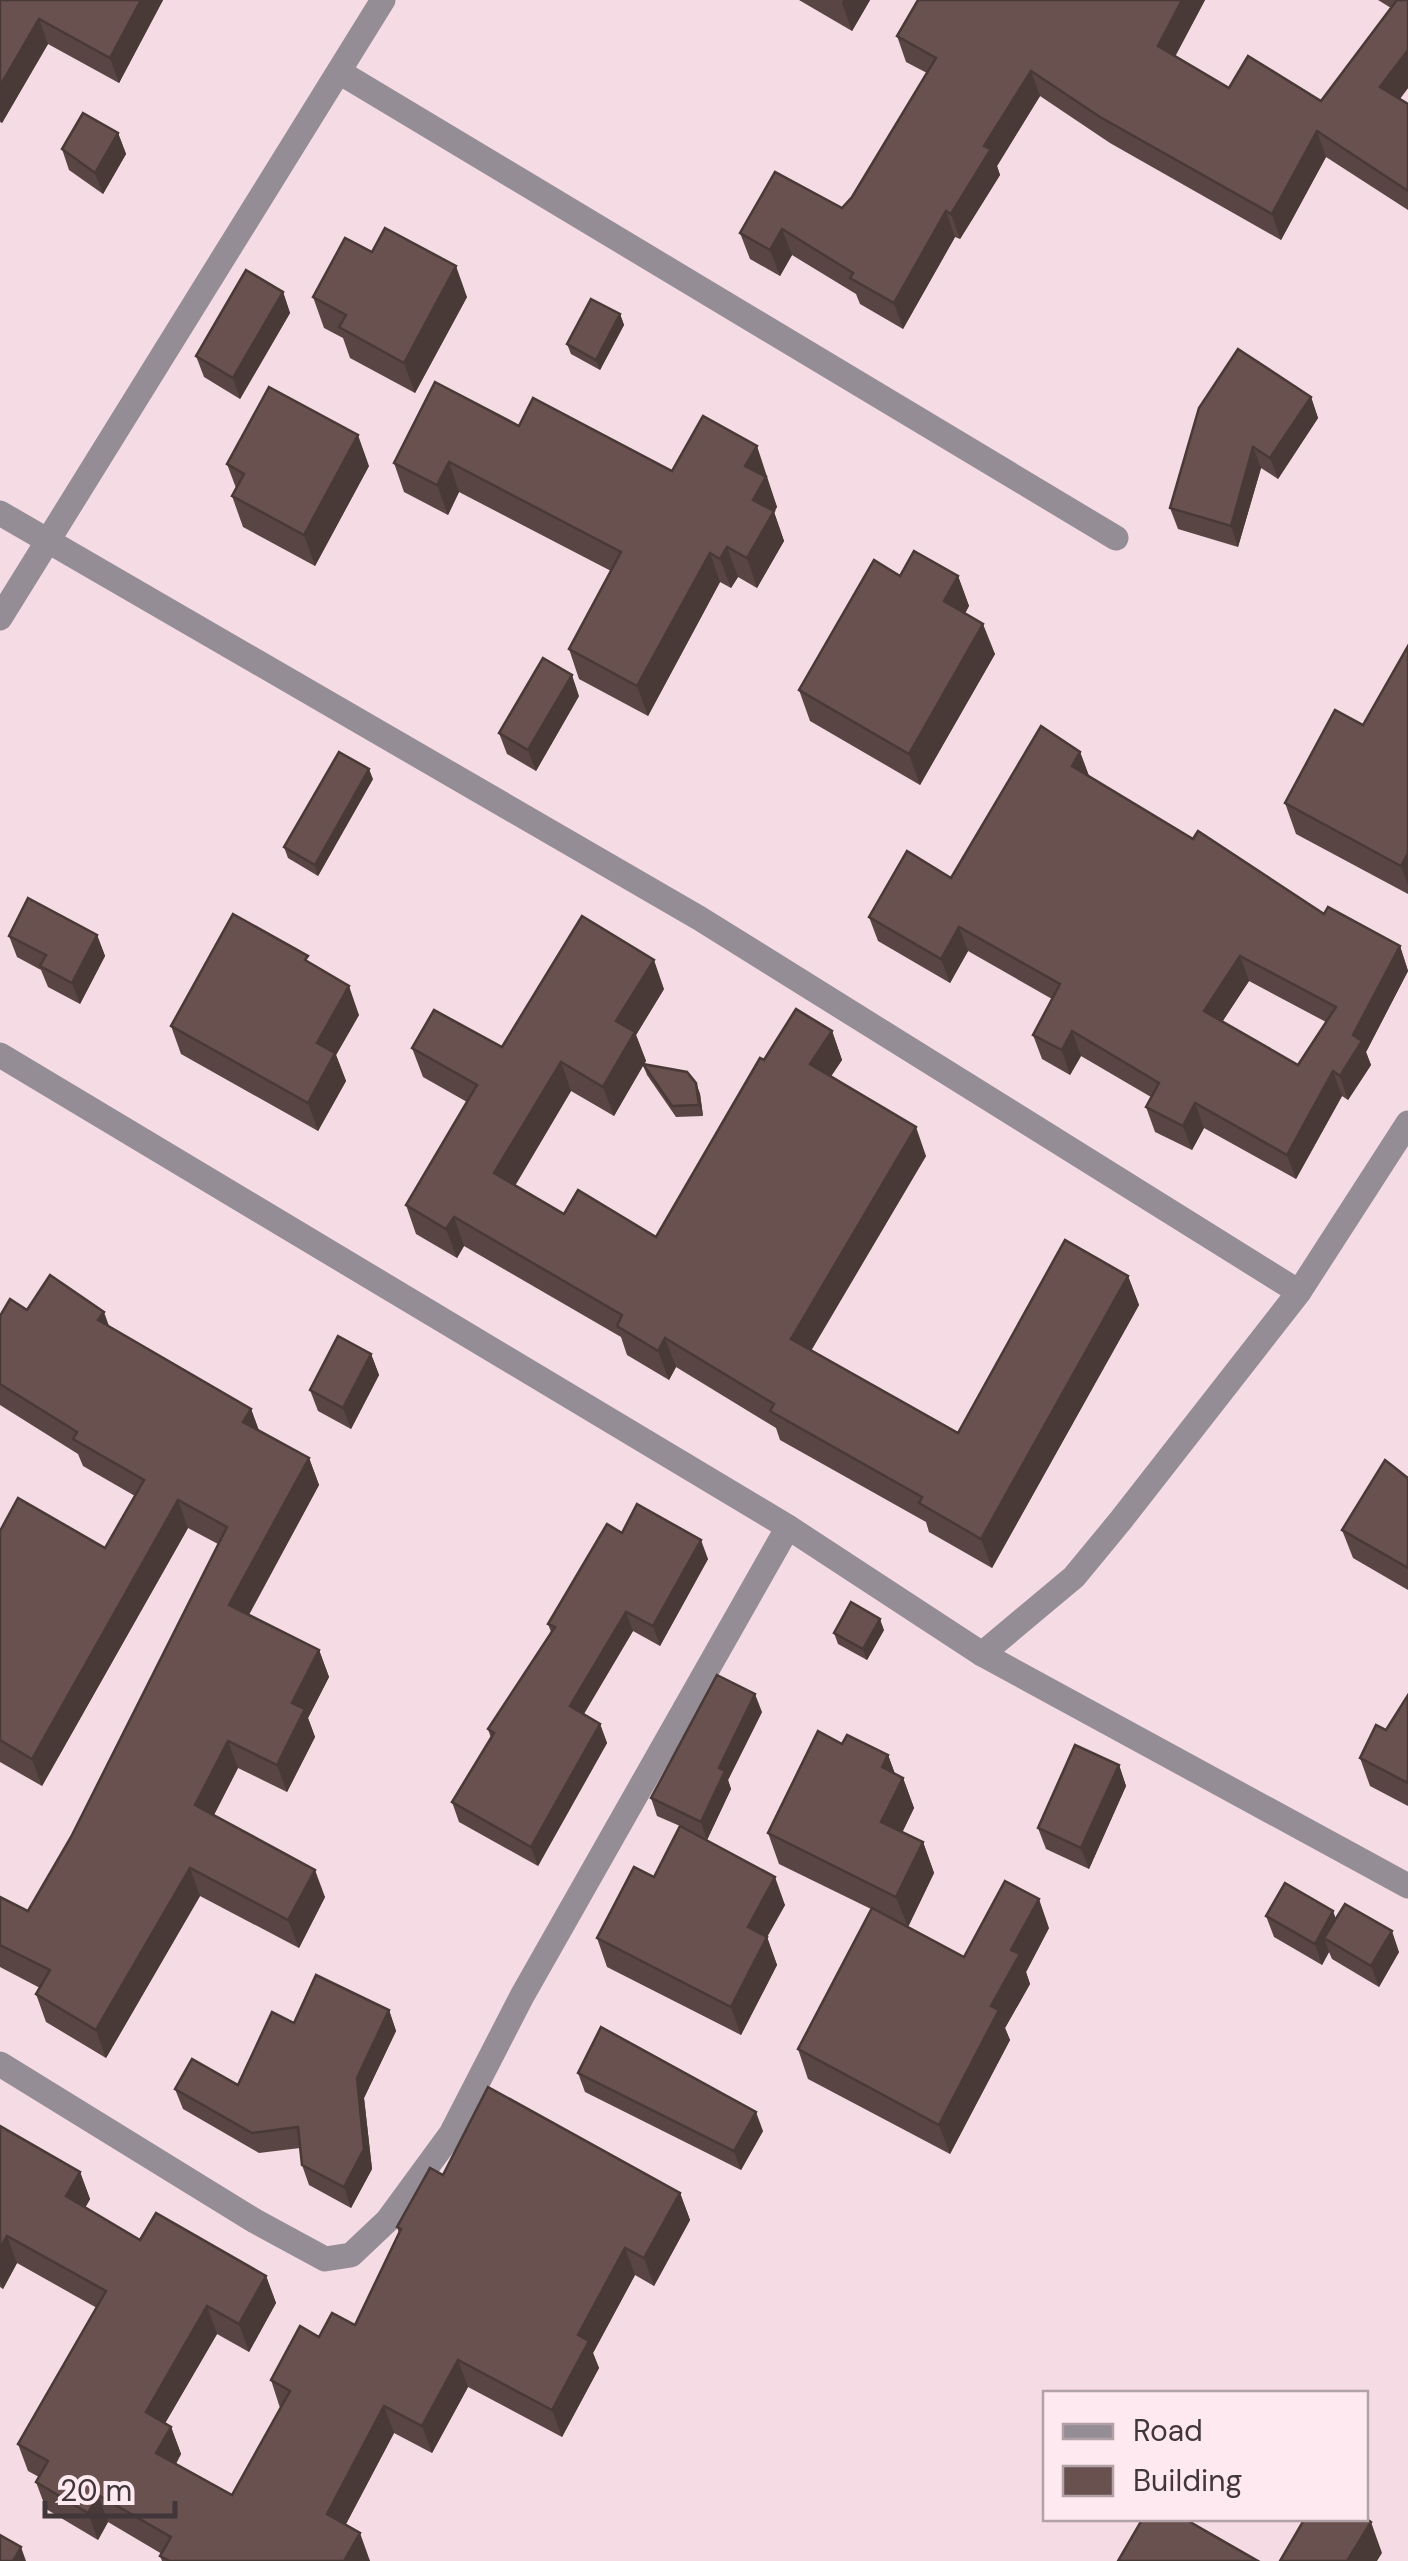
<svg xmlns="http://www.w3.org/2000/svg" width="1408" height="2561" font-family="'DM Sans',sans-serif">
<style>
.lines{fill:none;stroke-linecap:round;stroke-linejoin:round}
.minor{stroke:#958d95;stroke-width:25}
.wall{fill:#594644;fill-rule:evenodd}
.shaded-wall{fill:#493937}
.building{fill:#68514f;stroke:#493937;stroke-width:2.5;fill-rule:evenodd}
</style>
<rect width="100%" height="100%" fill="#f5dbe4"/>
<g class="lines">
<g class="minor">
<polyline points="341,73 1116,538"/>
<polyline points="0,513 699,918 1299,1292"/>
<polyline points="0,618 383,0"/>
<polyline points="0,1055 788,1527 982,1654 1408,1886"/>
<polyline points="982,1654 1074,1577 1121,1520 1299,1292 1408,1123"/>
<polyline points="0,2064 255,2221 325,2259 351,2255 388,2220 451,2134 522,1996 788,1527"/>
</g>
</g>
<g class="wall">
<polygon points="0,0 163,0 119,83 48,44 2,123 0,122"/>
<polygon points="799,0 870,0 852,31"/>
<polygon points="1205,0 1175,56 1229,88 1321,101 1391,8 1378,0 1408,0 1408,88 1400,99 1408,104 1408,210 1326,157 1281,240 1110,143 1040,96 997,166 1000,175 960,239 955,237 903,329 860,304 856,294 792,255 780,276 750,259 740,233 842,208 852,197 927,73 906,62 897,36"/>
<polygon points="118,133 126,154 103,194 69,170 62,149"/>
<polygon points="372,252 467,297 415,393 350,358 343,338 324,328 313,297"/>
<polygon points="283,292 290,313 240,399 204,377 196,356"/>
<polygon points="620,314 624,325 600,370 571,354 567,344"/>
<polygon points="1311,397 1318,418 1278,479 1261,468 1238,547 1178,529 1170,508"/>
<polygon points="519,426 672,471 767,475 766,478 777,507 774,512 784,541 757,588 738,577 731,588 720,582 648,716 579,679 569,649 611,571 459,492 448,515 404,492 394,463"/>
<polygon points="227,464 369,466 315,566 243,527 232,496 236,488"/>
<polygon points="900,576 958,576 969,606 965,613 995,654 920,785 810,721 799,690"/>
<polygon points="1408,646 1408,894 1296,834 1285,803 1363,725"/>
<polygon points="579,696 536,771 507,754 499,733"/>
<path d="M1080,752l9,24 104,63 131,75 76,32 8,25 -42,81 5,13 -23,35 -6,-4 -46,83 -92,-51 -12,22 -37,-18 -9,-25 5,-10 -70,-41 -11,19 -28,-16 -9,-24 19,-36 -84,-48 -18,32 -72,-42 -9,-24 82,-39zM1249,981l77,41 -28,43 -76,-43z"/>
<polygon points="373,779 318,876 288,858 284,847"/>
<polygon points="97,935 105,956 80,1004 48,987 41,970 17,957 9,936"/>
<polygon points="311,964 359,1015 336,1055 346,1081 318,1131 181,1054 171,1026"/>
<polygon points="664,989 636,1035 646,1061 644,1064 696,1083 700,1094 703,1116 676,1117 647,1075 643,1065 614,1116 571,1091 515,1186 564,1214 656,1237 764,1060 832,1031 842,1060 831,1076 926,1156 811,1350 958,1433 1128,1276 1139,1305 992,1568 929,1532 926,1522 780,1440 776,1428 676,1367 669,1380 627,1355 621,1337 464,1246 457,1258 416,1234 406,1205 467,1102 423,1077 412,1048 502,1047"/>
<polygon points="27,1310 109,1326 251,1409 259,1431 309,1458 319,1485 249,1615 319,1650 329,1677 308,1718 315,1737 287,1792 238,1768 214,1815 325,1897 299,1948 200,1896 106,2058 46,2022 36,1994 40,1988 0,1967 0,1897 28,1911 71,1837 218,1544 188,1528 42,1786 0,1762 0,1531 105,1548 135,1496 83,1466 78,1454 0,1405 0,1316"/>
<polygon points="371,1354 379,1375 351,1429 318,1411 310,1390"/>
<polygon points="1408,1478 1408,1590 1353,1558 1342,1530"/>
<polygon points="622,1533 708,1559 660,1646 633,1631 584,1714 600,1724 607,1743 538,1866 459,1822 452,1802 491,1738 488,1729 551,1632 548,1624"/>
<polygon points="884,1630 867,1660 838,1644 834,1633"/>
<polygon points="1408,1695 1408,1806 1370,1786 1360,1758 1386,1730"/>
<polygon points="762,1712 728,1780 731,1789 707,1840 683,1828 785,1905 767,1937 777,1965 741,2035 607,1967 597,1938 654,1877 680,1826 657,1816 651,1798"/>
<polygon points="842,1744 888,1755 895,1774 903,1778 914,1808 902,1832 923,1842 934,1873 908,1927 964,1957 1049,1928 1026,1972 1030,1984 1005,2028 1010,2040 950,2154 808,2079 798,2049 871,1909 779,1864 768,1833"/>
<polygon points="1119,1765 1126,1786 1089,1869 1046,1849 1038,1828"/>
<polygon points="1266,1916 1336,1918 1399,1952 1379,1987 1332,1959 1329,1952 1322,1965 1274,1937"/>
<polygon points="389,2010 396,2031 364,2098 372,2169 351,2208 309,2185 302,2165 300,2148 259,2153 183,2109 175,2089 238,2085 294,2023"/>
<polygon points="578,2073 763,2131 741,2170 585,2092"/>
<polygon points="0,2126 80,2172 90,2199 85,2208 140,2240 266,2276 276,2303 249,2352 217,2334 165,2423 171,2427 181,2454 176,2464 232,2495 280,2408 271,2380 319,2337 355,2325 399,2233 397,2227 443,2175 680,2193 690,2220 654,2286 635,2275 593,2353 599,2368 562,2437 468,2387 432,2453 394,2433 346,2524 370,2561 162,2561 160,2556 162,2554 108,2522 98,2540 46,2509 36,2482 39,2477 28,2471 18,2444 97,2308 17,2263 3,2289 0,2287"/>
</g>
<g class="shaded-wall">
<polygon points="141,0 163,0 119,83 110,58"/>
<polygon points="843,0 870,0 852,31 842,3"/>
<polygon points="1182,0 1205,0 1167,72 1158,46"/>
<polygon points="39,19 48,44 2,123 0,119 0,86"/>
<polygon points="1408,50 1408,88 1389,112 1380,87"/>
<polygon points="1031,71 1040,96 997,166 1000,175 960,239 951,214 984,146"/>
<polygon points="1317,131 1326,157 1281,240 1272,214"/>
<polygon points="118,133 126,154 103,194 95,173"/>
<polygon points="946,211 955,237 903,329 894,303"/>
<polygon points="782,229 792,255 780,276 770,250"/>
<polygon points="456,266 467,297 415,393 404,363"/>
<polygon points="283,292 290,313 240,399 233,378"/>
<polygon points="620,314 624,325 600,370 596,360"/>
<polygon points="1311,397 1318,418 1278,479 1270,458"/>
<polygon points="358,435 369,466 315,566 304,535"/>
<polygon points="757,446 777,507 774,512 784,541 757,588 747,558 753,500 745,466"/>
<polygon points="1253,447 1261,468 1238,547 1231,526"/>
<polygon points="449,462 459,492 448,515 437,485"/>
<polygon points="727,547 738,577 731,588 720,559"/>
<polygon points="710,553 720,582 648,716 637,686"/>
<polygon points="958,576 969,606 955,632 944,601"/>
<polygon points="983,624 995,654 920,785 909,754"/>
<polygon points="572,675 579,696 536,771 528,750"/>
<polygon points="1080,752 1089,776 1072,766"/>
<polygon points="369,769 373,779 318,876 315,865"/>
<polygon points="1408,853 1408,885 1401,866"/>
<polygon points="959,927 968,951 950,983 941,959"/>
<polygon points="97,935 105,956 80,1004 72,983"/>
<polygon points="1400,946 1408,971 1366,1052 1371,1065 1348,1100 1340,1076 1353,1035"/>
<polygon points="1240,956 1249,981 1213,1036 1204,1011"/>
<polygon points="654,960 664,989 636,1035 646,1061 614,1116 603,1087 616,1021"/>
<polygon points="349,986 359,1015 336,1055 346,1081 318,1131 308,1103 317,1043"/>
<polygon points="832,1031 842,1060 820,1093 810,1064"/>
<polygon points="1072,1031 1081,1056 1070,1075 1062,1050"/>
<polygon points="561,1062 571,1091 505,1202 494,1173"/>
<polygon points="1333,1071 1342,1096 1296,1179 1287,1155"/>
<polygon points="696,1083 700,1094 703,1116 699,1105"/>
<polygon points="1195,1103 1204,1128 1192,1150 1183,1126"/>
<polygon points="916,1127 926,1156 801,1368 791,1339"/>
<polygon points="454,1217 464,1246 457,1258 446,1229"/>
<polygon points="1128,1276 1139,1305 992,1568 981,1539"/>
<polygon points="104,1312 114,1340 98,1320"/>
<polygon points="665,1338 676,1367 669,1380 658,1351"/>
<polygon points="371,1354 379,1375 351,1429 343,1408"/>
<polygon points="251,1409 261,1436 243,1422"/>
<polygon points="309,1458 319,1485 239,1632 229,1605"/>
<polygon points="178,1500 188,1528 42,1786 32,1759"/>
<polygon points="701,1540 708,1559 660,1646 653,1626"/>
<polygon points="626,1612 633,1631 577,1725 570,1706"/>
<polygon points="880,1619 884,1630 867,1660 863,1649"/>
<polygon points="319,1650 329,1677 308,1718 315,1737 287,1792 277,1765 292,1703"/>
<polygon points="755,1694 762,1712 728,1780 731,1789 707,1840 701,1822 719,1768"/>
<polygon points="600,1724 607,1743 538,1866 531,1847"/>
<polygon points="228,1741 238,1768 205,1832 195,1805"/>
<polygon points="888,1755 899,1785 903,1778 914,1808 893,1852 881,1822 882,1767"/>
<polygon points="1119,1765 1126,1786 1089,1869 1081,1848"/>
<polygon points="923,1842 934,1873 908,1927 896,1897"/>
<polygon points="190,1868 200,1896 106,2058 96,2030"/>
<polygon points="315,1870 325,1897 299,1948 288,1920"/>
<polygon points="775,1877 785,1905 767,1937 777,1965 741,2035 731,2007 748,1927"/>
<polygon points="1039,1899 1049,1928 1026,1972 1030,1984 1005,2028 1010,2040 950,2154 939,2125 991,2006 1011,1950"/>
<polygon points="1333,1911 1341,1932 1324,1938 1329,1952 1322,1965 1315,1944"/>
<polygon points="1392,1931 1399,1952 1379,1987 1371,1966"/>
<polygon points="389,2010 396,2031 364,2098 372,2169 351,2208 344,2187 357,2078"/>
<polygon points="756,2112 763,2131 741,2170 734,2151"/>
<polygon points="80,2172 90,2199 76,2224 66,2196"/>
<polygon points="680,2193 690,2220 654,2286 644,2258"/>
<polygon points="7,2236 17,2263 3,2289 0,2281 0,2248"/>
<polygon points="625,2248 635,2275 593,2353 599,2368 562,2437 552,2410 578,2335"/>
<polygon points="266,2276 276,2303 249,2352 239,2324"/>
<polygon points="207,2306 217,2334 156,2439 146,2412"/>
<polygon points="458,2360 468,2387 432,2453 422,2426"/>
<polygon points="384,2406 394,2433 337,2541 327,2514"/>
<polygon points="171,2427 181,2454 166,2480 156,2453"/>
<polygon points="98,2495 108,2522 98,2540 88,2513"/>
<polygon points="1371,2522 1382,2553 1377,2561 1347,2561"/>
<polygon points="360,2533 370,2561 344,2561"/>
<polygon points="21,2547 26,2561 13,2561"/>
</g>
<g class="building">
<polygon points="0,0 141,0 110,58 39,19 0,86"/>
<polygon points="918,0 1182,0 1158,46 1229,88 1248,56 1321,101 1397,0 1408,0 1408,50 1380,87 1408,104 1408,191 1317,131 1272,214 1100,117 1031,71 984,146 991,149 951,214 946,211 894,303 850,278 853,273 782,229 770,250 740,233 775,172 842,208 852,197 936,58 897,36"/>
<polygon points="83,113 118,133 95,173 62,149"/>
<polygon points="385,228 456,266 404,363 339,327 346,315 313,297 345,238 372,252"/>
<polygon points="246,270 283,292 233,378 196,356"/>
<polygon points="591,299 620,314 596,360 567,344"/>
<polygon points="1238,349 1311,397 1270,458 1253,447 1231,526 1170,508 1199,408"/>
<polygon points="435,382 519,426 533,398 672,471 703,416 757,446 745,466 766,477 753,500 774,511 747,558 727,547 720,559 710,553 637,686 569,649 621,552 449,462 437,485 394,463"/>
<polygon points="269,387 358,435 304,535 232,496 244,474 227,464"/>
<polygon points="914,551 958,576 944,601 983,624 909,754 799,690 874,560 900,576"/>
<polygon points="1408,646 1408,853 1401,866 1285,803 1335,710 1363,725"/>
<polygon points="543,658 572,675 528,750 499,733"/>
<path d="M1041,726l39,26 -8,14 121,73 5,-8 126,83 4,-7 72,39 -47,89 9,6 -22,35 -7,-5 -46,84 -92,-52 -12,23 -37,-19 13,-24 -87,-52 -10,19 -29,-15 27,-51 -101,-57 -18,32 -72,-42 38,-66 44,27zM1240,956l96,51 -38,58 -94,-54z"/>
<polygon points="339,752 369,769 315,865 284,847"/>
<polygon points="28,898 97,935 72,983 40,966 46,955 9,936"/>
<polygon points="233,914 308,956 305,960 349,986 317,1043 335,1053 308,1103 171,1026"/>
<polygon points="582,916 654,960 616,1021 635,1032 603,1087 561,1062 494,1173 564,1214 578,1190 656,1237 760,1058 764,1060 796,1009 832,1031 810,1064 916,1127 791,1339 958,1433 1065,1240 1128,1276 981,1539 919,1503 922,1497 770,1411 774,1404 665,1338 658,1351 617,1326 622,1315 454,1217 446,1229 406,1205 477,1085 412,1048 434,1010 502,1047"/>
<polygon points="643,1064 687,1072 696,1083 699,1105 672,1106"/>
<polygon points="50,1275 104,1312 98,1320 251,1409 243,1422 309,1458 229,1605 319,1650 292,1703 305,1709 277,1765 228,1741 195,1805 315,1870 288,1920 190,1868 96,2030 36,1994 50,1970 0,1945 0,1897 28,1911 71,1837 227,1527 178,1500 32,1759 0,1740 0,1531 18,1498 105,1548 144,1480 73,1439 77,1432 0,1384 0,1316 10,1299 27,1310"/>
<polygon points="338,1336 371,1354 343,1408 310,1390"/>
<polygon points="1385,1460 1408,1478 1408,1568 1342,1530"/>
<polygon points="637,1504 701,1540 653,1626 626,1612 570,1706 600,1724 531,1847 452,1802 494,1733 488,1729 555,1627 548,1624 607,1524 622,1533"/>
<polygon points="851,1602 880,1619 863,1649 834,1633"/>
<polygon points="717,1675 755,1694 719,1768 725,1771 701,1822 651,1798"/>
<polygon points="1408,1695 1408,1783 1360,1758 1376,1725 1386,1730"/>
<polygon points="818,1731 842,1744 847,1735 888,1755 882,1767 903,1778 881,1822 923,1842 896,1897 768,1833"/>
<polygon points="1075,1745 1119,1765 1081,1848 1038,1828"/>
<polygon points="680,1826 775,1877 748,1927 767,1937 731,2007 597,1938 634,1867 654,1877"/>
<polygon points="1005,1881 1039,1899 1011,1950 1020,1954 991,2006 999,2010 939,2125 798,2049 872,1908 964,1957"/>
<polygon points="1285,1883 1333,1911 1315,1944 1266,1916"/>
<polygon points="1345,1904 1392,1931 1371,1966 1324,1938"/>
<polygon points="316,1975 389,2010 357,2078 364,2149 344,2187 302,2165 298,2127 252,2133 175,2089 192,2059 238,2085 272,2012 294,2023"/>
<polygon points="601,2027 756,2112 734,2151 578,2073"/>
<polygon points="488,2087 680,2193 644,2258 625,2248 578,2335 589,2341 552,2410 458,2360 422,2426 384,2406 327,2514 360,2533 344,2561 170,2561 160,2556 171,2537 98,2495 88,2513 36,2482 48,2461 18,2444 106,2291 7,2236 0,2248 0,2126 80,2172 66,2196 140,2240 156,2213 266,2276 239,2324 207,2306 146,2412 171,2427 156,2453 232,2495 290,2391 271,2380 300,2326 319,2337 332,2313 355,2325 401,2229 397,2227 430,2168 443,2175"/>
<polygon points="1143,2518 1183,2518 1258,2561 1118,2561"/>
<polygon points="1305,2518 1365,2518 1371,2522 1347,2561 1280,2561"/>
<polygon points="0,2535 21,2547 13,2561 0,2561"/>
</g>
<rect x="1043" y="2391" width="325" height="130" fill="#ffe9f1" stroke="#b3a1a8" stroke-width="2.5"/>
<rect x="1063" y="2424" width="50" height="15" fill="#958d95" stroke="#b3a1a8" stroke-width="2.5"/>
<text x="1133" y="2441" font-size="30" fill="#41363a">Road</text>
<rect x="1063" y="2466" width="50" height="30" fill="#68514f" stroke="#b3a1a8" stroke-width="2.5"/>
<text x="1133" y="2491" font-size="30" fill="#41363a">Building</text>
<path d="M45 2501v15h130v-15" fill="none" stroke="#41363a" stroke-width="5"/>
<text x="60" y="2501" font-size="30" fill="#41363a" stroke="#ffe9f1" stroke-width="8" paint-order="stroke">20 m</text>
</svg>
